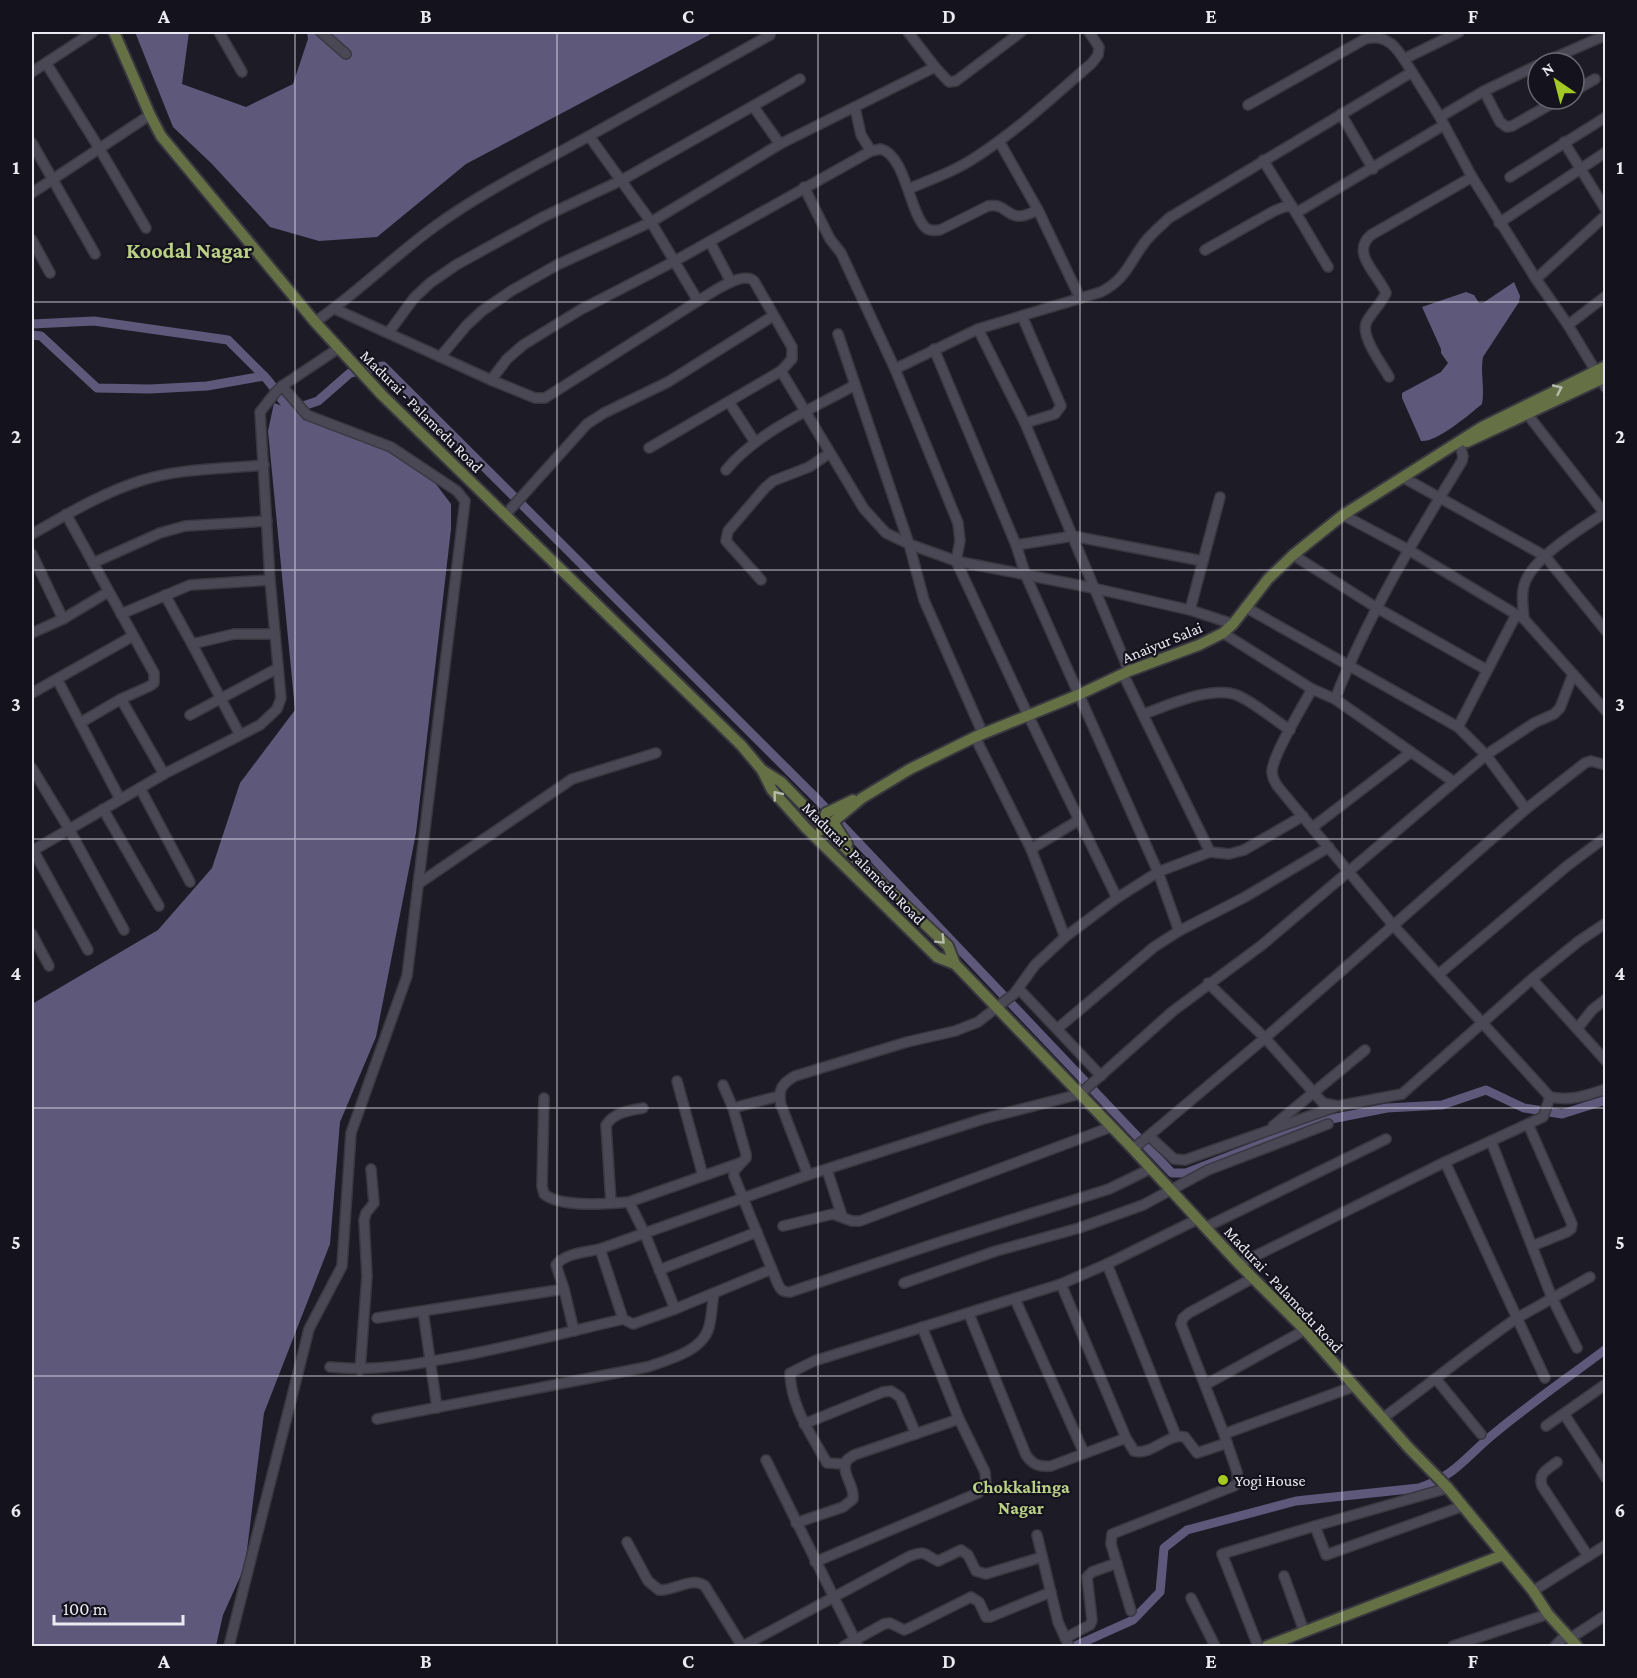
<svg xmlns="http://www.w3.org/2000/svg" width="1637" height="1678" font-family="'Crimson Pro',serif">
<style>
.water{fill:#5e587b}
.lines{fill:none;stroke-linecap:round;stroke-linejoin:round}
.canal{stroke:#5e587b;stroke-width:9}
.minor-casing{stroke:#393841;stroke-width:12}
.major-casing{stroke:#393841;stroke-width:14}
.minor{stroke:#4a4855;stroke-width:9}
.major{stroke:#657144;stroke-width:10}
.oneway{stroke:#b5baac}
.grid{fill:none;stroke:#ebeaf2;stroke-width:1.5;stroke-opacity:0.55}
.poi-dot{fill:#a4c824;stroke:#14121c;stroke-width:2}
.labels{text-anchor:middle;stroke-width:4.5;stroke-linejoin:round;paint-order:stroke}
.street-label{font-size:16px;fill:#ebeaf2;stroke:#14121c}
.poi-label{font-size:16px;fill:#ebeaf2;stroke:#14121c;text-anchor:start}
.neighbourhood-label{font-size:18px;font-weight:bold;fill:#bad087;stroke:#14121c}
.district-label{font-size:22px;font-weight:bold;fill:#bad087;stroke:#14121c}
.neatline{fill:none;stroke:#ebeaf2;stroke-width:2}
.grid-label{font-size:20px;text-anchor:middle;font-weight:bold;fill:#ebeaf2}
</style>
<rect width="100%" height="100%" fill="#1d1b26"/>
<g class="water">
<polygon points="135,32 189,32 182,84 246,107 293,84 308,39 307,32 712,32 709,35 466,164 377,237 319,241 270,227 212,164 173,127"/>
<path d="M1514,282l6,14 -1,6 -36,55c-3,16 2,31 -1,47 -12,10 -46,39 -61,37l-19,-43v-5l39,-21 7,-9 -7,-10v-4l-19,-42 44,-15 8,3 5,8h4z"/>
<polygon points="274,403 385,443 427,472 451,504 451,529 416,833 376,1037 340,1122 330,1244 264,1413 245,1566 223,1615 216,1646 32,1646 32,1004 158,930 212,868 240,783 295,710 268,431"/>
</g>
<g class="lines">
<g class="canal">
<polyline points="32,324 94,321 228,340 264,376"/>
<path d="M32,335l9,1 56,52 53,1 57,-3 57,-10c11,11 16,24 27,34l27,-9 32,-28 33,-7 437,436 352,371h14l135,-52 66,-13 55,-3 44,-15 38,18 38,6 44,-14"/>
<path d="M1075,1646l58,-26 27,-28 4,-44 23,-18 109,-29 123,-13c38,-13 47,-32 77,-56 35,-29 73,-55 110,-83"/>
</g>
<g class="minor-casing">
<g id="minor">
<polyline points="219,32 242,72"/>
<polyline points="321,32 346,54"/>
<polyline points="1404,59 1459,32"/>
<polyline points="46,63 99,148 146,228"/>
<polyline points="1542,63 1606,35"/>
<polyline points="935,67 949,82 956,81 1021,32"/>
<polyline points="32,72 93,32"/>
<polyline points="1484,91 1500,122 1507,127 1512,126 1560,99"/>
<polyline points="1574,91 1595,79"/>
<path d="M1248,105l117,-66c25,-7 35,14 47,33"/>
<polyline points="753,106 800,79"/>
<polyline points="855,108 861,135 871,151"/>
<polyline points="1341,114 1373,169"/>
<polyline points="1440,117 1484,91 1538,65"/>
<polyline points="589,136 770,35"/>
<polyline points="999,141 1038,210"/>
<polyline points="1564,142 1606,210"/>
<polyline points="32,143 95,254"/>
<polyline points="1263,160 1296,213 1444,125"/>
<polyline points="1510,177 1606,117"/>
<polyline points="804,187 830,239 841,253 895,369"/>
<path d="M908,189c24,-10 47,-18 68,-32 42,-27 79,-62 116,-94l6,-8 1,-8 -10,-15"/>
<polyline points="32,193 150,115"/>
<polyline points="1296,213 1328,267"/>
<polyline points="1606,215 1536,279 1568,325 1606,388"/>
<polyline points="1499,223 1606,152"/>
<polyline points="32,240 50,273"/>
<polyline points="710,242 731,282"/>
<polyline points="1205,250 1274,211 1284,207 1292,206"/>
<path d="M335,309l156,71 16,-21 16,-14 57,-35 93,-48 198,-111 10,-2c25,7 29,66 45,79 5,4 9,2 14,2l48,-24c17,-3 19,11 32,10 6,0 13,-4 18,-6l42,88"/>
<polyline points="1022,316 1061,406 1055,414 1025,423"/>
<path d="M315,322c42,-29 78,-65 119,-95 48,-35 103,-62 155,-91l62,86 47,79c12,-7 44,-31 56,-20l38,66v12l-11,12 83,138 22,24 23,11 15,56 59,134"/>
<polyline points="1568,325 1606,296"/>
<polyline points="978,329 1025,423 1129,671"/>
<polyline points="389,332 414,298 430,283 456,265 543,217 622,180 753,106 780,144"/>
<polyline points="838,334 909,544 956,561 1093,588 1190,610 1233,624"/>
<polyline points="934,349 1016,545 1026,576 1158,872 1179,931"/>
<polyline points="440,357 467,325 482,311 511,291 557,265 651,222 780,144 935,67 908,32"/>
<path d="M1389,377c-7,-13 -30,-42 -22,-56 6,-10 14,-17 19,-28 -8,-19 -36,-40 -15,-58l101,-58"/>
<polyline points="491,380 535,398 545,398 698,301"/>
<polyline points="729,402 755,442"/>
<polyline points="1524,410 1606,515"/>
<polyline points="649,448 781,371"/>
<path d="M726,470c31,-38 86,-61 129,-85"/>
<polyline points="1404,478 1545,556 1606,631"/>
<polyline points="66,514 154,673 154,683 150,686 121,699 164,774"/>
<polyline points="506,514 587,424 604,413 668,382 773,316"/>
<polyline points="1343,515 1407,549 1524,619 1606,711"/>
<path d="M32,534c34,-19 70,-41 108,-53 40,-13 83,-12 124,-16"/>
<polyline points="1016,545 1073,536 1203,561"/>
<polyline points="32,554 63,619"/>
<polyline points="1293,555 1377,608 1487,670"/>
<polyline points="93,563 160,533 185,526 267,521"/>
<polyline points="761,580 726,541 728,531 765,488 773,481 809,467 830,453"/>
<polyline points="165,595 192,644 234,634 275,634"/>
<polyline points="1245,607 1458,727 1486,755 1526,809"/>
<polyline points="1190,610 1220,497"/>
<polyline points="121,614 190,585 270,580"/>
<path d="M1524,619c-1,-13 -4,-29 3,-41 12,-24 56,-51 79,-66"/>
<polyline points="32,633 63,619 108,592"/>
<path d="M1223,633l89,56c-9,17 -39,65 -40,82 0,7 3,12 7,17l114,137 157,172 -7,20 -98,45 72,156c-46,32 -89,67 -134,100"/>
<polyline points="192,644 240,735"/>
<polyline points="1123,674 1210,852"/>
<polyline points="57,679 120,799"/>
<polyline points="1312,689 1335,699 1454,782"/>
<polyline points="32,693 133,636"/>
<path d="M1335,699c33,-84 80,-161 127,-238l1,-5 -3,-11"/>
<path d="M1144,714c25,-9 70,-30 95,-18 17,8 34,23 51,34"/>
<polyline points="190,715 278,668"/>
<polyline points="80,723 121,699"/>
<polyline points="1458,727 1516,615"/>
<polyline points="975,737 1031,849 1065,937"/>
<polyline points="32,768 69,829 124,930"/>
<polyline points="140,788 190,882"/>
<polyline points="103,809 159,906"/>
<polyline points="1313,827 1411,752"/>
<polyline points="32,848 88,950"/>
<polyline points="1031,849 1079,820"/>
<polyline points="32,851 164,774 260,725 277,709 281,698 270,580 260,412 275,393 282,386 339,348"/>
<polyline points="418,884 572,779 656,753"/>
<path d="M1117,898l-89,-183 -72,-154 4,-20 -2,-18 -63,-154 83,-40 123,-37c25,-13 28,-29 44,-50 7,-9 16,-16 24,-24l243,-146 28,45 32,60 64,102"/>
<polyline points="32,934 49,966"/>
<polyline points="1439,974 1567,866 1606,837"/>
<polyline points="1532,979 1606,1061"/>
<polyline points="1208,983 1265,1038 1323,1103 1338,1106 1402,1094 1532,979 1579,941 1606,923"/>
<polyline points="1019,989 1101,1076"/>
<polyline points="1057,1029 1154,947 1179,931 1245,897 1329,847"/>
<polyline points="1577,1029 1592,1010 1606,999"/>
<polyline points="677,1081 703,1176"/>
<path d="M723,1085l10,23 13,46v4l-12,13v5l43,106c3,7 5,10 13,10l153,-51 166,-52 41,-20"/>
<path d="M1550,1097c22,4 34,-1 56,-8"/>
<path d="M544,1098l-2,88 2,8c17,14 63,10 85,8l111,-39"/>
<polyline points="733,1108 779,1096"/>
<polyline points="1528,1124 1572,1224 1571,1229 1567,1232 1532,1246"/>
<polyline points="1273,1126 1365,1050"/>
<polyline points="1149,1136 1174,1159 1185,1160 1335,1107"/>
<polyline points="1491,1141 1552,1298 1577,1348"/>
<polyline points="1133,1149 1265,1038 1526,809 1585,763 1591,761 1606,765"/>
<polyline points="827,1170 842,1216"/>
<path d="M808,1175l-27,-70c-3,-15 0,-21 14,-29l112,-34 48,-11 23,-9 36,-28 21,-29 30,-28 52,-39 41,-26 52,-20 19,2 15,-4 59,-34"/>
<polyline points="629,1202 645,1234 675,1309"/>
<path d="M611,1203l-5,-78c9,-13 22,-14 37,-17"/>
<polyline points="783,1226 833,1214 852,1221 860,1221 1111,1127"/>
<polyline points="1206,1227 1386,1139"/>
<polyline points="600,1249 623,1319 633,1324 675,1309 772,1269"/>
<polyline points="1107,1264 1176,1436"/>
<polyline points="1239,1264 1445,1162"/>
<polyline points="659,1270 757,1232"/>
<polyline points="904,1283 996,1251 1079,1228 1143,1205 1208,1170 1328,1124"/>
<path d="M1061,1284l65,154 8,13c18,5 33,-18 51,-14l12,16 30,-10"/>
<polyline points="564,1289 574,1331"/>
<polyline points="1015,1299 1084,1453"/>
<polyline points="423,1311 437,1408"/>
<path d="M969,1314l57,141c7,10 13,12 25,11l75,-28"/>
<path d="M377,1318l187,-29 -8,-24c9,-12 31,-13 44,-16l208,-74 175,-56 97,-25 93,-83 89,-66 224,-190 48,-32 20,-9 6,-6 13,-34"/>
<path d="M330,1367c49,5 93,-4 141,-13 51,-10 101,-23 152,-35"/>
<polyline points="360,1370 367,1276 364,1220 366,1213 374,1203 371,1169"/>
<polyline points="1545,1378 1517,1318 1590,1277"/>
<polyline points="1436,1379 1481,1434"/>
<polyline points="1205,1385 1305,1330"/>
<polyline points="1564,1414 1606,1478"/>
<path d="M377,1419l270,-52c21,-7 56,-16 62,-40 3,-11 3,-23 5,-34"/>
<polyline points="804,1424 883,1392 891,1391 900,1397 916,1434"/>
<polyline points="1546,1426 1606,1384"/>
<polyline points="1224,1434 1181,1324 1183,1318 1189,1313 1253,1278"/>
<polyline points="766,1460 858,1646"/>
<path d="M1557,1462c-10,8 -19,11 -15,24l46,70"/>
<path d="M844,1464l-17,-1c-16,-29 -36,-56 -37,-90l24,-12 247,-77 46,-20 91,-45"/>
<path d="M796,1523l47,-16 10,-8c2,-14 -13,-26 -6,-39l7,-5 105,-36"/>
<polyline points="1315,1526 1448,1488"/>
<polyline points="1037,1535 1058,1622 1069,1646"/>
<path d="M627,1542l21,39 11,9c16,1 32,-14 46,-4l37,60"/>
<polyline points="815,1562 978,1493 986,1484 985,1472 959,1419 922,1327"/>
<polyline points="1284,1576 1304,1631"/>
<polyline points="1533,1591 1606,1545"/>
<polyline points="1191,1598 1215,1646"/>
<polyline points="1131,1611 1111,1544 1112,1534 1234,1486 1238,1483 1237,1472 1224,1434 1355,1386"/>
<polyline points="1065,1638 1090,1625 1092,1620 1087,1577 1092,1572 1117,1563"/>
<polyline points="1569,1639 1606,1615"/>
<polyline points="229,1646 309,1329 342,1266 351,1133 407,976 465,501 457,491 391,447 307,415 282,386"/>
<path d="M743,1646l167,-90c17,-6 14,-1 28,5l23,-11 7,5 8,16 10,3 56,-17"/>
<polyline points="844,1646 884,1624 890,1623 904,1630 909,1628 971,1597 979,1602 986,1617 990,1617 1051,1592"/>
<polyline points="1258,1646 1222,1554 1315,1526 1326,1555 1463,1506"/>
<polyline points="1453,1646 1548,1614"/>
<polyline points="1555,1646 1566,1635"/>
</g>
</g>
<g class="major-casing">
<g id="major">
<polyline points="114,32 150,115 161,136 315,322 382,395 741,745 762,770 772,790 805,827 937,957 955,964"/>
<polyline points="1467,442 1606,377"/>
<polyline points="762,770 781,782 855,858 948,946 955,964 1133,1149 1239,1264 1305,1330 1408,1447 1448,1488 1533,1591 1548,1614 1577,1646"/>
<polyline points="821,830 826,813 853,800"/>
<polyline points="847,844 833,822 862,798 910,769 975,737 1078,695 1129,671 1199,645 1223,633 1233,624 1268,579 1293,555 1343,515 1482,427 1606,366"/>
<polyline points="1267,1646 1503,1555"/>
</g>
</g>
<use href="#minor" class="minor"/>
<use href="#major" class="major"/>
</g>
<defs><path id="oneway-chevron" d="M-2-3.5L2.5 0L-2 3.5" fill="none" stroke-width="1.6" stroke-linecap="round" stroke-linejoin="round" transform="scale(1.5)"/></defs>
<g class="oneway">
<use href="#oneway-chevron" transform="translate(1558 389) rotate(-25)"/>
<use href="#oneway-chevron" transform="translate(777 795) rotate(-129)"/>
<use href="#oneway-chevron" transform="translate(941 940) rotate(45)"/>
</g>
<path class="grid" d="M295,32v1614M557,32v1614M818,32v1614M1080,32v1614M1342,32v1614M32,302h1574M32,570h1574M32,839h1574M32,1108h1574M32,1376h1574"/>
<circle class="poi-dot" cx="1223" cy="1480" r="6"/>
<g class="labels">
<g class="street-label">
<text transform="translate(422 411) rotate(45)" y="6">Madurai - Palamedu Road</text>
<text transform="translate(1162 642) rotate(-22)" y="6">Anaiyur Salai</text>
<text transform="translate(864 863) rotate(45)" y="6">Madurai - Palamedu Road</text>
<text transform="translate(1284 1289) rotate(47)" y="6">Madurai - Palamedu Road</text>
</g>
<g class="poi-label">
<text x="1235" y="1486">Yogi House</text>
</g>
<g class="neighbourhood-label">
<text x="1021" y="1493">Chokkalinga<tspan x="1021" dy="21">Nagar</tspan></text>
</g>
<g class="district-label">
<text x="189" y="258">Koodal Nagar</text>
</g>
</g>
<rect width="1637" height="1678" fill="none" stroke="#14121c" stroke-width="66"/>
<g transform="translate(1556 81) rotate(325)"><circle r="28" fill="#14121c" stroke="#6a6872" stroke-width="1.5"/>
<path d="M0-4.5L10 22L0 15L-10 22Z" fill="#a4c824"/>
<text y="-9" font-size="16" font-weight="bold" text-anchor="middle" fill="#ebeaf2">N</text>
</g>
<path d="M54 1615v9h129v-9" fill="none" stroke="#ebeaf2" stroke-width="3"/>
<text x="63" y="1615" font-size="18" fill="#ebeaf2" stroke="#14121c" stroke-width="4.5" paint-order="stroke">100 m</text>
<rect x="33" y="33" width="1571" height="1612" class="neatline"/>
<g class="grid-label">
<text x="164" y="23">A</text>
<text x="426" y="23">B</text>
<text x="688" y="23">C</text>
<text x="949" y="23">D</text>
<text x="1211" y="23">E</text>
<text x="1473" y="23">F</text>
<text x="16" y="174">1</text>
<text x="1620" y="174">1</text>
<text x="16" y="443">2</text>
<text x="1620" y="443">2</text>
<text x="16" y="711">3</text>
<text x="1620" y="711">3</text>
<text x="16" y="980">4</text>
<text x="1620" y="980">4</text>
<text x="16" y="1249">5</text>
<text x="1620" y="1249">5</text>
<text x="16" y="1517">6</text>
<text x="1620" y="1517">6</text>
<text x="164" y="1668">A</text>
<text x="426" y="1668">B</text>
<text x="688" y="1668">C</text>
<text x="949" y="1668">D</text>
<text x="1211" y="1668">E</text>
<text x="1473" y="1668">F</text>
</g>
</svg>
